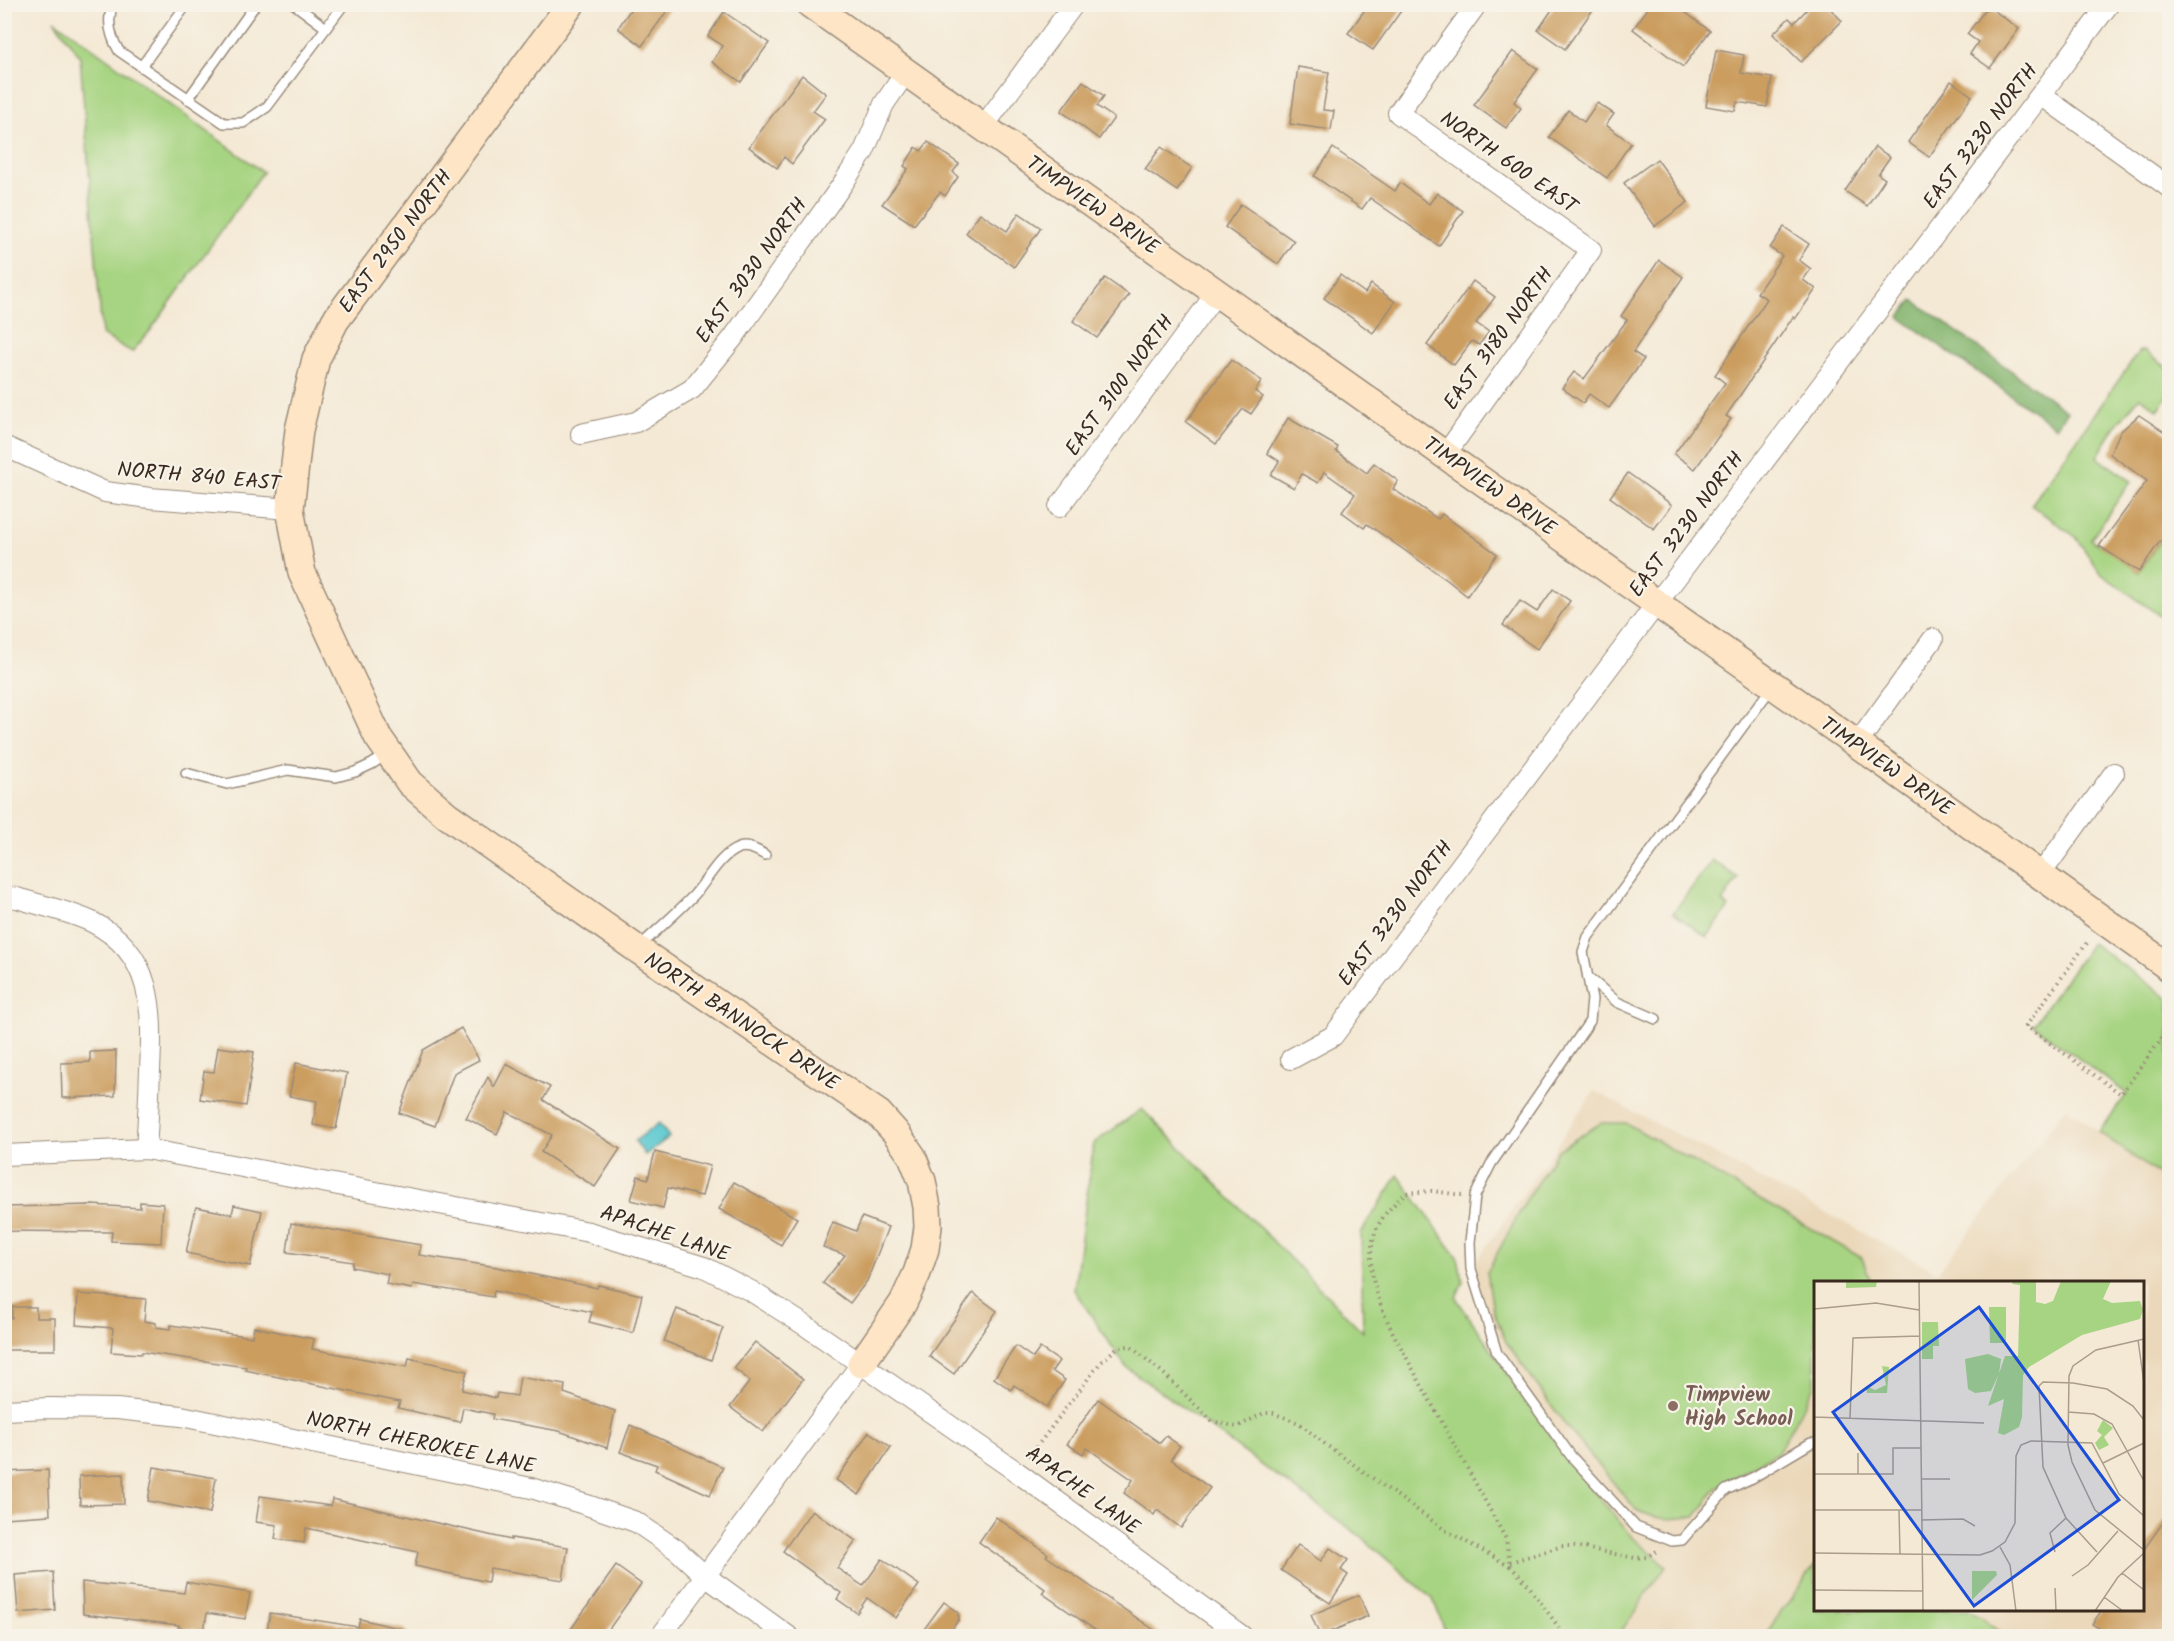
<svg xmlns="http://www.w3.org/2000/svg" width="2174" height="1641" font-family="Kalam,sans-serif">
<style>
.built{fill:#ebd8ba;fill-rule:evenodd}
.green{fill:#a7d482;stroke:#717f50;stroke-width:1.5}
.forest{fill:#85b670;stroke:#607047;stroke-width:1.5}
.water{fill:#5cc9d0;stroke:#4c7a77;stroke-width:1.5}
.building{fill:#cb9d5f}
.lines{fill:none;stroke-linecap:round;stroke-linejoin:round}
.lane-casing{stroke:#988a7a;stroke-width:12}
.street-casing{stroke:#988a7a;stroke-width:22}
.secondary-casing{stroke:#988a7a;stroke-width:30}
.path{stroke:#988a7a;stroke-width:4;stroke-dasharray:1.5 4.5;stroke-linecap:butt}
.lane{stroke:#fff;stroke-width:9}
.street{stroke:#fff;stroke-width:20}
.secondary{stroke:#fde5c5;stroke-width:27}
.education-dot{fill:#8d6e63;stroke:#f7f3e8;stroke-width:2}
.labels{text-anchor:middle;stroke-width:4.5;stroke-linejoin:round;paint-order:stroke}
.street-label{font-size:21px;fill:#3b2a1e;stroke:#f7f3e8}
.education-label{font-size:21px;font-weight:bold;fill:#785e54;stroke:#f7f3e8;text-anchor:start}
.inset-road{fill:none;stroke:#aa9d8c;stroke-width:1.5}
.view{fill:#1d4ed8;fill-opacity:0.15;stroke:#1d4ed8;stroke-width:3}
.inset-edge{fill:none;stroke:#3b2a1e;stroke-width:3}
</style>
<rect width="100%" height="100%" fill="#f7f3e8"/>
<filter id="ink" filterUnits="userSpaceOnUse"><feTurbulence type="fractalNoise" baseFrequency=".0167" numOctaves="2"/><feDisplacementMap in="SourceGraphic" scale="12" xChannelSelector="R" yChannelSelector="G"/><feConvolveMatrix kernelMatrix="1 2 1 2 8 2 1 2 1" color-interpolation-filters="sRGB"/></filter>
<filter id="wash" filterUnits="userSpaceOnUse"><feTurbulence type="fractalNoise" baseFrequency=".008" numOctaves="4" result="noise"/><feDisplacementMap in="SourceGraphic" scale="24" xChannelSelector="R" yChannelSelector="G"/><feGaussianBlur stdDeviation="1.35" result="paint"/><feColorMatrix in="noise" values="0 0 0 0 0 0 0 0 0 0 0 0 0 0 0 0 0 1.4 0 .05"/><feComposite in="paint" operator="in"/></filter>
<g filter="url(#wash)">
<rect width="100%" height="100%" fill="#f4e9d5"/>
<path class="built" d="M1594,1091l344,181 128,-164 103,74v454h-551l48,-70 -35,-30 -65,-79 -72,-103 -23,-85zM1816,1282h326v328h-326z"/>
<g class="green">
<polygon points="54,20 263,172 150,331 132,352 102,335 80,57"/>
<polygon points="2139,351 2145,351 2169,369 2169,395 2158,410 2140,397 2117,424 2097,457 2131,481 2091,539 2139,572 2160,541 2169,547 2169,622 2100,573 2076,537 2031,505"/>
<polygon points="1712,860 1738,878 1722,902 1729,907 1707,937 1673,913"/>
<polygon points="2092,943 2169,999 2169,1182 2099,1132 2127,1094 2033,1025"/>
<polygon points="1142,1109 1363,1332 1361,1233 1398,1175 1458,1258 1463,1282 1456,1298 1566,1457 1631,1536 1666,1566 1618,1636 1447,1636 1433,1599 1360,1536 1126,1367 1074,1290 1094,1143"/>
<path d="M1601,1123h25l236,135 9,24h-55l-1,103 -37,67 -61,35 -21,29c-25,4 -37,5 -60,-6l-69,-83 -61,-85 -13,-32 -6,-38 41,-75 30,-47z"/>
<polygon points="1815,1565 1816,1610 1969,1610 2006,1636 1764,1636"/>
</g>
<polygon class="forest" points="1913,300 2067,411 2056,427 1899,317"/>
<polygon class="water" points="659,1123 669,1137 645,1155 635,1141"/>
<g id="blocks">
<g class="building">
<polygon points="634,4 672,4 642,46 618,28"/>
<polygon points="1369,4 1392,4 1401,11 1373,50 1348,33"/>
<polygon points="1556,4 1597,4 1565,49 1538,30"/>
<polygon points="1651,4 1674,4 1710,31 1683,67 1633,29"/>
<polygon points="1812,4 1826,4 1842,21 1801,62 1773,34 1789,18 1794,23"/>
<polygon points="1988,6 2019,29 1990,68 1970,54 1978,42 1967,34"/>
<polygon points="724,12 769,43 741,82 712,62 723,46 708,36"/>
<polygon points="1716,50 1744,55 1741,73 1772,78 1767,107 1737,102 1735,111 1706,106"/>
<polygon points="1513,51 1538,69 1514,102 1521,108 1506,128 1474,105"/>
<polygon points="1298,67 1329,72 1323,110 1334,111 1331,130 1290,124"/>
<polygon points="802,75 826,94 813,111 825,119 792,164 784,157 777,168 749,147"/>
<polygon points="1083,81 1104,96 1097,106 1114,118 1099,139 1061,111"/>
<polygon points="1951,81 1972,96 1929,157 1908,142"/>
<polygon points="1597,103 1614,114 1606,125 1631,143 1607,178 1549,137 1568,110 1584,122"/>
<polygon points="928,142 959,164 953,172 958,177 945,196 940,192 914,225 882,204 908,169 904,166 916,147 921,151"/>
<polygon points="1161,147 1192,168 1177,191 1145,169"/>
<polygon points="1875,147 1890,157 1878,174 1885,179 1867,206 1845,191"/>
<polygon points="1333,148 1395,191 1400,183 1429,204 1437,193 1463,211 1439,246 1370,198 1362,209 1314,176"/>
<polygon points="1657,159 1688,202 1655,226 1624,183"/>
<polygon points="1241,204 1294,241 1278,264 1225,227"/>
<polygon points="980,213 1007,231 1019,213 1041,228 1014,267 966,233"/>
<polygon points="1784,227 1809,244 1799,260 1811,269 1803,280 1816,289 1795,319 1793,317 1726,416 1731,419 1695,469 1674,454 1725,383 1715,375 1767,299 1757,293 1782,256 1770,248"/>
<polygon points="1659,260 1683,277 1633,352 1644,359 1609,408 1589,394 1583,403 1562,388 1574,372 1584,379 1627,320 1621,316"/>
<polygon points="1340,275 1365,293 1371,284 1395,302 1373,333 1324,298"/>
<polygon points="1105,278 1129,295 1097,338 1073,321"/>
<polygon points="1473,281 1495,297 1476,323 1489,332 1479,345 1472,341 1454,365 1427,345"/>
<polygon points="1231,360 1262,381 1255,391 1263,397 1251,414 1243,409 1216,444 1186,422"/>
<polygon points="2139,415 2169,435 2169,547 2160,541 2139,572 2099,546 2147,481 2110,454 2120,432"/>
<polygon points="1288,418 1338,447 1336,451 1367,473 1374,463 1398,481 1393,489 1438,519 1442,514 1497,554 1467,596 1447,580 1367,524 1364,528 1342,512 1355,494 1324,472 1318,483 1302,474 1294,488 1271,475 1279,461 1267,453"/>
<polygon points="1628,473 1672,505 1654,529 1610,497"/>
<polygon points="1553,589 1570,601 1537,649 1503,625 1520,601 1537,612"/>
<polygon points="461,1028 479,1060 454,1073 435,1126 399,1113 423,1050"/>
<polygon points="218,1047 254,1052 246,1106 200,1099 204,1071 214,1072"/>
<polygon points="116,1051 115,1096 62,1098 61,1063 90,1062 90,1052"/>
<polygon points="296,1063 347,1073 336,1129 313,1125 317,1101 289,1096"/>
<polygon points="506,1064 550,1087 543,1100 620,1149 595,1187 541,1152 552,1135 507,1112 497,1134 466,1118 488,1077 494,1087"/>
<polygon points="655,1152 710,1166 702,1196 668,1188 663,1208 631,1200 638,1176 648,1179"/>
<polygon points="734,1182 797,1218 781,1245 719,1209"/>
<polygon points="140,1202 163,1204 161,1243 111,1241 112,1232 4,1231 4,1207 92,1205 140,1208"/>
<polygon points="234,1205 262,1211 250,1266 186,1253 196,1207 232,1214"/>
<polygon points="862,1217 888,1227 867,1281 850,1303 823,1283 845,1255 823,1247 833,1222 856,1231"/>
<polygon points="291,1223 421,1245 419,1255 497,1267 597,1288 598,1285 642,1295 633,1333 589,1322 592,1312 494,1291 493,1297 413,1284 412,1289 386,1284 388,1274 352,1267 353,1262 287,1252"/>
<polygon points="973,1293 997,1311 954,1374 929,1356"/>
<polygon points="78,1294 146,1299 144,1321 156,1323 156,1327 170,1329 171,1325 252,1337 254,1327 314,1339 312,1349 407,1367 409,1358 467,1371 462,1390 496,1398 497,1393 517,1396 520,1377 565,1385 564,1393 615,1411 607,1448 559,1431 492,1419 493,1414 463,1408 460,1422 398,1408 400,1402 245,1370 246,1367 142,1352 141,1354 111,1352 113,1328 76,1325"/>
<polygon points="12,1307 36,1307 36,1318 55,1318 55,1350 4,1350 4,1318 12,1318"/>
<polygon points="677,1309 723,1328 711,1360 664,1341"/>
<polygon points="755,1342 803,1379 763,1432 730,1407 750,1381 734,1368"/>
<polygon points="1016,1346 1033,1358 1040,1348 1059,1361 1052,1371 1065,1380 1047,1407 1014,1385 1011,1390 994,1378"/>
<polygon points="1098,1399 1160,1443 1166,1436 1180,1446 1171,1459 1210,1488 1181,1528 1157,1510 1154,1515 1124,1493 1133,1480 1087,1448 1083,1454 1067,1444"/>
<polygon points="630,1425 723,1467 710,1495 655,1470 657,1465 620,1452"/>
<polygon points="869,1432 891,1447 859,1495 836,1480"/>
<polygon points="154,1467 216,1478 210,1513 148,1501"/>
<polygon points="48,1470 50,1515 4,1518 4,1472"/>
<polygon points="123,1474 124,1504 80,1505 79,1476"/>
<polygon points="260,1496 331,1506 332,1499 511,1540 511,1538 568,1547 563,1580 490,1568 488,1582 415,1566 418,1552 306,1528 304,1543 275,1539 277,1525 256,1522"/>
<polygon points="812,1510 856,1541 837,1568 863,1586 882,1559 919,1585 896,1618 867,1598 857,1613 837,1599 841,1593 783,1551"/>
<polygon points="2169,1514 2169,1636 2111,1636 2092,1624 2102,1610 2142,1610 2142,1552"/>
<polygon points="996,1517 1048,1554 1046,1556 1163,1636 1104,1636 1042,1593 1045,1589 979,1542"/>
<polygon points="1298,1545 1321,1561 1330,1548 1348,1560 1341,1570 1348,1575 1330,1603 1281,1570"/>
<polygon points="616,1566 641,1584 604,1636 566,1636"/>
<polygon points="53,1572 55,1610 18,1613 15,1575"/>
<polygon points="82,1582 184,1593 186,1582 250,1593 245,1619 207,1613 204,1631 178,1627 179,1625 83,1614"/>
<polygon points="1359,1595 1368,1616 1320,1636 1311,1615"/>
<polygon points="944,1602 958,1612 959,1619 947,1636 919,1636"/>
<polygon points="270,1613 358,1627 360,1619 406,1630 405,1636 266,1636"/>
</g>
</g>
</g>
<g filter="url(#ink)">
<use href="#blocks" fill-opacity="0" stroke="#988a7a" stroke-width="1.5"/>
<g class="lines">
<g class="lane-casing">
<g id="lane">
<path d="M113,4c-7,17 -3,32 6,47l105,72h19l24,-16 77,-103"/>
<polyline points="294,4 326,28"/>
<polyline points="141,67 187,4"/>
<polyline points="188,99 256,4"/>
<polyline points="1772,687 1588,937 1583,952 1592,999 1590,1021 1491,1164 1475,1196 1470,1242 1471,1269 1497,1353 1571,1456 1636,1527 1672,1541 1682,1540 1726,1490 1754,1477 1811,1443 1816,1443"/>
<polyline points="186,773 227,784 288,770 336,777 355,772 372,764 387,754"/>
<path d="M640,946c18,-17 37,-33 54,-51 14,-15 25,-40 45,-47 9,-3 18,2 26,7"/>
<polyline points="1588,977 1617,1002 1656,1019"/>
</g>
</g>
<g class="street-casing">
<g id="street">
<polyline points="2041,95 2170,188"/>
<polyline points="983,127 1074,4"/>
<polyline points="581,434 636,422 692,389 733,338 842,185 864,151 884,104 906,72"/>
<polyline points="4,446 105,492 150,498 290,509"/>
<polyline points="1445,455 1591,250 1398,113 1477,4"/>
<polyline points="1059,507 1217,292"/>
<polyline points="1857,744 1933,639"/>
<polyline points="2040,875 2114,773"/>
<path d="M4,896l13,2c25,8 52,13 75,24 62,31 61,89 58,148 -1,26 -2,53 -4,79"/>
<polyline points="1291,1059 1333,1036 1657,603 2109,4"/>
<polyline points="4,1155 146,1149 589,1232 704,1267 751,1291 806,1326 1017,1472 1242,1636"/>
<polyline points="4,1410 49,1408 117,1409 181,1416 531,1488 587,1505 636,1522 677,1550 704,1575 788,1636"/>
<polyline points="661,1636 861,1364"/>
</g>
</g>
<g class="secondary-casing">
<g id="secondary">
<polyline points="571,4 335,321 316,359 299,430 290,509 302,573 378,737 410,783 447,815 637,949 879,1114 896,1133 912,1156 922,1181 927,1207 928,1227 925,1249 917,1273 903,1303 861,1364"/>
<polyline points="810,4 1445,455 1857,744 2170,968"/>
</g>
</g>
<g class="path">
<polyline points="2087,943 2026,1026 2121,1094 2170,1027"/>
<path d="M1029,1457l71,-94 18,-16 12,-1 32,26 50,49 25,6 27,-14h9l26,10 26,21 120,86 65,36 -4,-27 -112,-204c-17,-35 -34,-76 -14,-113 6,-11 17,-20 25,-29l27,-2 30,4"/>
<polyline points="1510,1562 1563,1546 1574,1546 1635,1558 1646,1557 1659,1550"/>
<polyline points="1510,1566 1526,1582 1565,1636"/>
</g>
<use href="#lane" class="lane"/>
<use href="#street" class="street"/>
<use href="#secondary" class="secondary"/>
</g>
</g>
<circle class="education-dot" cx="1673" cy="1406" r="6"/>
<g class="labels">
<g class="street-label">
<text transform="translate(1980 136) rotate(-53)" y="7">EAST 3230 NORTH</text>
<text transform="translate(1509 162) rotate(35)" y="7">NORTH 600 EAST</text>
<text transform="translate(1093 205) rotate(35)" y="7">TIMPVIEW DRIVE</text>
<text transform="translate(395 241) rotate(-53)" y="7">EAST 2950 NORTH</text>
<text transform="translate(751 270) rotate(-54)" y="7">EAST 3030 NORTH</text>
<text transform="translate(1498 338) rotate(-54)" y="7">EAST 3180 NORTH</text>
<text transform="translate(1119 385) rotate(-54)" y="7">EAST 3100 NORTH</text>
<text transform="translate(199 476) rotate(5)" y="7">NORTH 840 EAST</text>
<text transform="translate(1490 486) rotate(35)" y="7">TIMPVIEW DRIVE</text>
<text transform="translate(1686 524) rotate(-53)" y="7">EAST 3230 NORTH</text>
<text transform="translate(1887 766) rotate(35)" y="7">TIMPVIEW DRIVE</text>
<text transform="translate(1395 913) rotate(-53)" y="7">EAST 3230 NORTH</text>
<text transform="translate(742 1021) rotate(34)" y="7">NORTH BANNOCK DRIVE</text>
<text transform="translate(665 1233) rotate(19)" y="7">APACHE LANE</text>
<text transform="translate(421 1442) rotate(12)" y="7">NORTH CHEROKEE LANE</text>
<text transform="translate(1083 1490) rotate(36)" y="7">APACHE LANE</text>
</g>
<g class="education-label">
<text x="1685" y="1401">Timpview<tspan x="1685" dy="24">High School</tspan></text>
</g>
</g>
<g transform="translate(1814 1281)">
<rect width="330" height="330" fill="#f4e9d5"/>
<path d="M32,0h31l-1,6 -30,1zM199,0h23v21l9,2 8,-3 8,-20h50l-8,18 9,4 28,-2 3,9 -3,9 -58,16 -53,32 -6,8 -1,42 -3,10 -15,8 -6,-2 6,-34 -16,7 17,-50h13l2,-71 -8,-1zM175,26h17v36h-16zM108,41h16l1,24h-6v13h-11zM174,73l13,5 -2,15 -8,17 -16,2 -7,-4 -3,-30zM68,85l7,1 -2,26h-20l-1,-7 9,4 11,-5zM289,139l10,8 -9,9 5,8 -10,5 -4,-7 7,-8 -5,-4zM158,290h24l1,4 -25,25z" fill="#a7d482"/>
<path class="inset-road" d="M105,0l4,330M0,28l62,-6 43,7M330,58l-48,11 -23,16 -4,10 -1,69 4,17 23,48 49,40M324,59l6,43M0,64v73M254,131l26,2 18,10 32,57M0,136l170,6M36,137l3,-80 66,-2M289,182l41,-20M0,193h79v-26h28M44,193v-21M107,198h29M0,229h107M85,229l1,45M107,239l42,-1 12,7M186,266l10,18 6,46M241,271l-5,-19 16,-15M283,271l-31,-34 -23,-51 -4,-81 4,-4 30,1 34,6 26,17 11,14M0,272l166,2 12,-4 13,-9 10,-19 1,-67 5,-11 10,-4 61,2 27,51 25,22M308,292l22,17M258,295l16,-11 30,-34M241,307l1,23M0,309l108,1M290,316l19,14M281,330l23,-34 26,-24"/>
<path class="view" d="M165,26l140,193 -145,106 -141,-194z"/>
<rect width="330" height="330" class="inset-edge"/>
</g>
<rect width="2174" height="1641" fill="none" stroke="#f7f3e8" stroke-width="24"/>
</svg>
